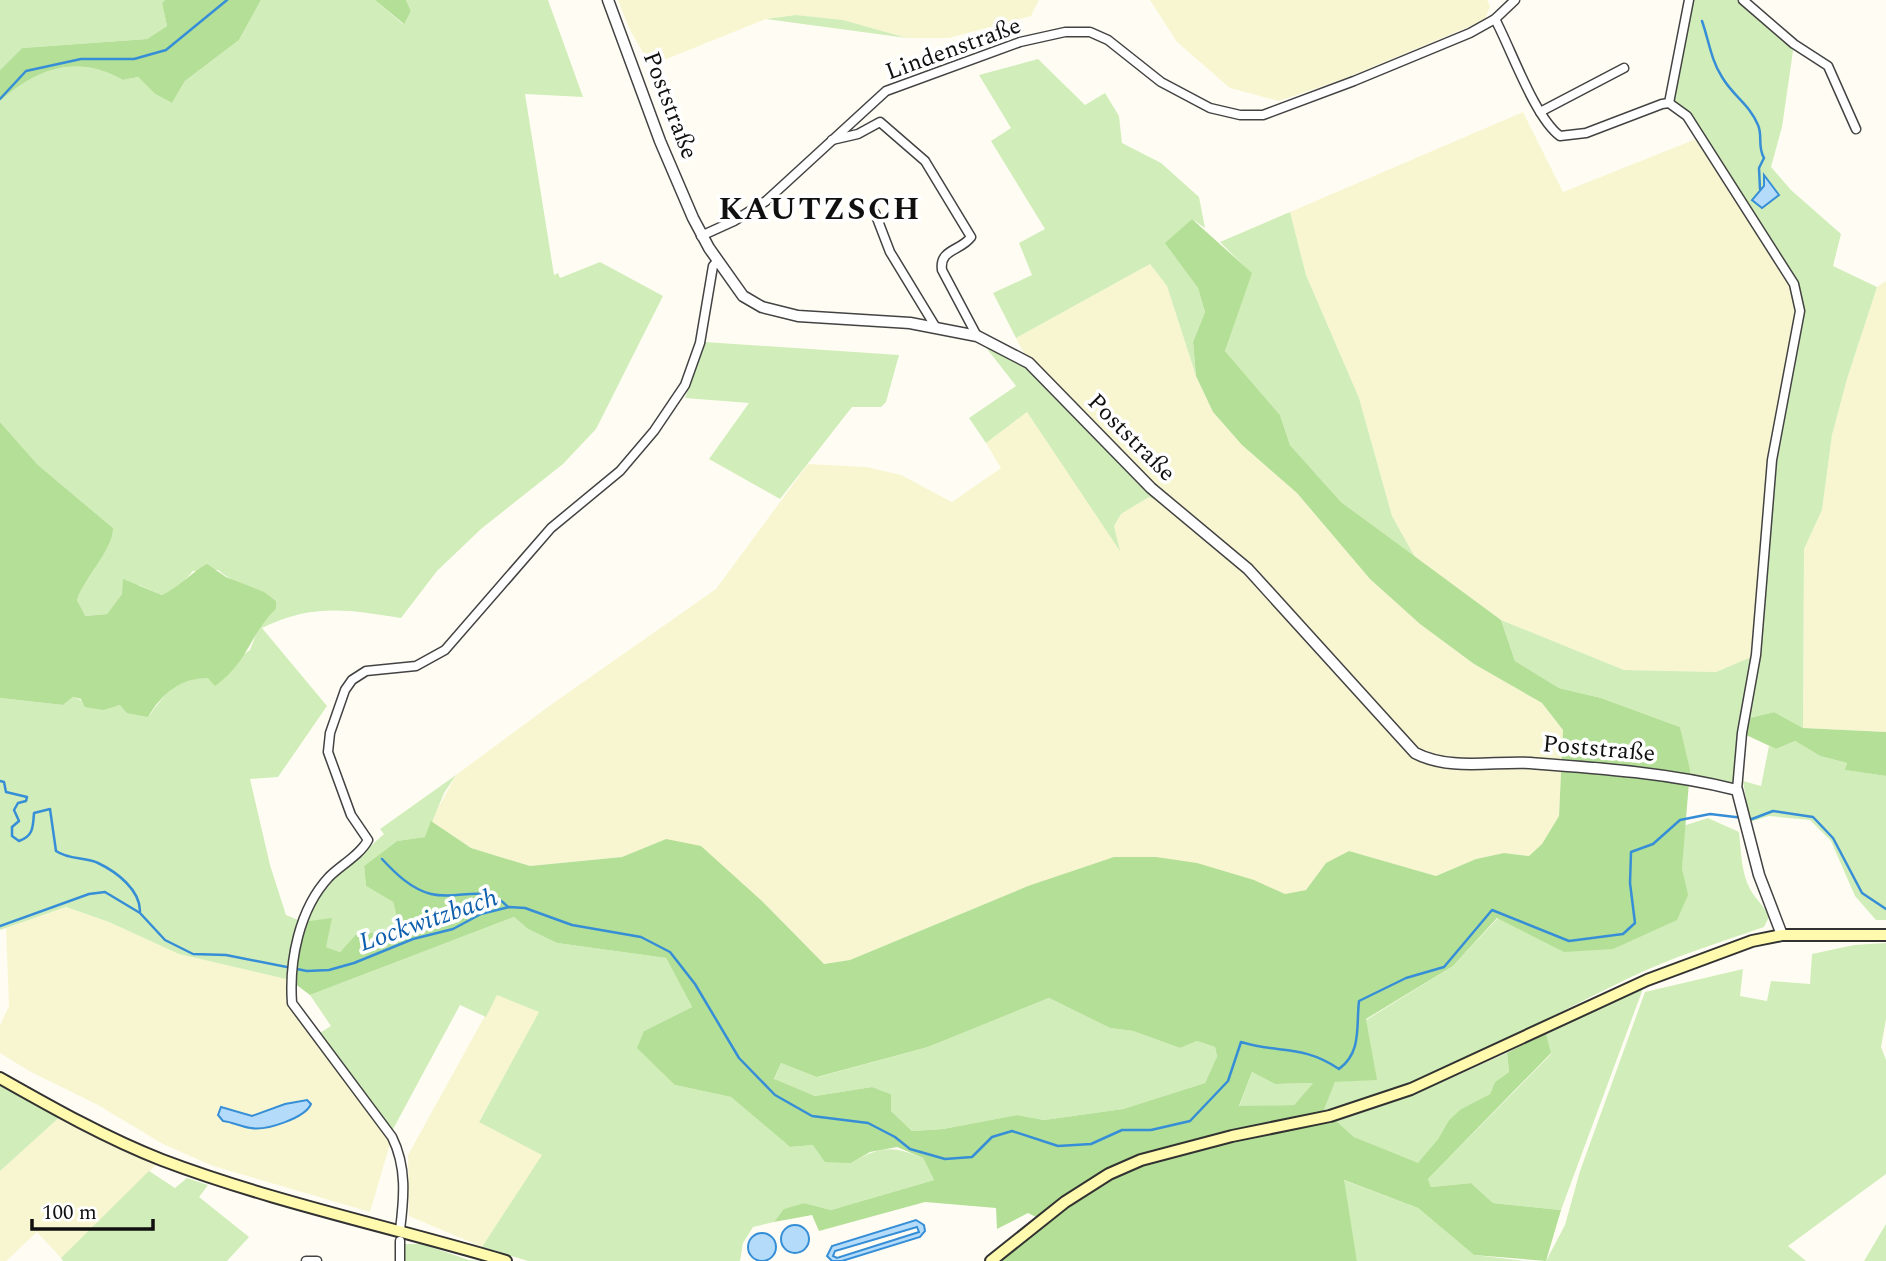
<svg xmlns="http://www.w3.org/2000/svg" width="1886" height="1261" font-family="Spectral,serif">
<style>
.farmland{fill:#f8f6d1}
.green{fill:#d1edb9}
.forest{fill:#b4df97;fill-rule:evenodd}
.water{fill:#b4dcfa;stroke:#368ed6;stroke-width:2;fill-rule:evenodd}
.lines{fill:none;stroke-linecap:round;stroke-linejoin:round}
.stream{stroke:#368ed6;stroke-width:2.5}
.minor-casing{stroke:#434343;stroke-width:11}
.tertiary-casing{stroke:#434343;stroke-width:13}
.secondary-casing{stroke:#323232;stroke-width:14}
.minor{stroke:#fff;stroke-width:8}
.tertiary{stroke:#fff;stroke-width:10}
.secondary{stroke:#fffaae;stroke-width:10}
.labels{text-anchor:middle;stroke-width:7;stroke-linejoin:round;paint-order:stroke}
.street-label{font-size:24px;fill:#101010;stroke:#fff}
.water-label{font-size:26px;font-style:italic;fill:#0f60ac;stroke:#fff}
.district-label{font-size:32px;font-weight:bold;letter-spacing:2px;fill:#101010;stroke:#fff}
</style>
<rect width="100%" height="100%" fill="#fffdf3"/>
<g class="farmland">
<polygon points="618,0 1039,0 1031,16 949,38 907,38 843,20 796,15 766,19 659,62 646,58 629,28"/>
<polygon points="1150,0 1487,0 1490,6 1485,20 1346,78 1279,101 1230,88 1177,42"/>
<polygon points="1523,112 1563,192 1701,137 1794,284 1800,311 1756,655 1716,672 1624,670 1501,620 1415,557 1392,516 1359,398 1306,275 1290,212"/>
<polygon points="1150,264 1167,286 1196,376 1213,412 1242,445 1297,493 1370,579 1420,624 1474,664 1542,703 1563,730 1559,816 1542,844 1529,856 1504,853 1476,859 1436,876 1349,851 1326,863 1306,890 1285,894 1254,880 1028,886 850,960 824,964 763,902 666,839 622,857 530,866 471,848 431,821 456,775 552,704 716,589 808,464 867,467 901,475 952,502 1001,468 986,443 1027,412 1119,548 1114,526 1121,514 1149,497 1029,363 1016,338"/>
<polygon points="1886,281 1886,732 1803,728 1804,549 1822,510 1832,435 1847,379 1877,287"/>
<polygon points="66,907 109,922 179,954 290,980 292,1003 392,1137 370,1212 213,1166 163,1144 98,1105 29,1071 0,1053 0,1025 9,1006 6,928"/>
<polygon points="497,994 540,1012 479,1121 543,1155 482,1247 409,1216 408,1155"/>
<polygon points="64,1113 162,1159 61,1258 37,1232 6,1261 0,1261 0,1171"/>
</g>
<g class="green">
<polygon points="0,0 165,0 162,3 167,26 147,39 22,48 0,70"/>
<path d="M261,0h114l28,24 8,-13 -5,-11h142l35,97 -58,-3 29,181 4,-2 2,5 40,-16 63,34 -67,133 -33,35 -82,65 -44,42 -36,47c-53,-8 -88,-15 -139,10l65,78 -49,71 -28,2 20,86 16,50 17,7 11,-25 70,-63 -4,-5 76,-54 -12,18 -18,44 -29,4 -33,25 2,20 27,16 6,21 -15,11 -25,-3 -19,21 -14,-5 -36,33 -111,-26 -70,-32 -43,-15 -66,23v-232l63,7 10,-8 30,12 17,-4 28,12 22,-29 23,-10h15l42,-28 9,-24 17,-17v-8c-18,-13 -41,-16 -58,-31l-25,1 -16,18 -15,6 -23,-10 -17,9 -15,20 -23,2 -7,-16c7,-22 37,-51 36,-72l-75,-63 -38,-43v-321c37,-33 78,-47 123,-21l15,-3 17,17 17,9 13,-22 54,-41z"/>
<polygon points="1689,0 1743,0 1794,44 1782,127 1771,167 1791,190 1841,234 1833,266 1877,287 1847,379 1832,435 1822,510 1804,549 1803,728 1774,712 1746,719 1737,790 1689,779 1680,727 1601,698 1559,688 1515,661 1501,620 1624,670 1716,672 1756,655 1772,460 1800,311 1794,284 1687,116 1669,103"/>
<polygon points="796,15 843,20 907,38 766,19"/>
<polygon points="1038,59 1085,105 1105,93 1119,116 1122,143 1161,163 1199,197 1205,228 1192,219 1166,243 1198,288 1205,312 1193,342 1196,376 1167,286 1150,264 1016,338 993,293 1032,275 1019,243 1045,229 991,141 1011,128 979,75"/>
<polygon points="1290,212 1306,275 1359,398 1392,516 1415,557 1341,502 1290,445 1280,415 1225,351 1251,273 1220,242"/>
<polygon points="977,336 1029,363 1177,510 1149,497 1121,514 1114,526 1120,551 1027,412 986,443 969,418 1016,386"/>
<polygon points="705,342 899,355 886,402 881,407 852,407 780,499 709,459 749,403 685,398"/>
<polygon points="1795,741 1820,756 1847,763 1846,770 1886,776 1886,920 1876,920 1855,896 1831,841 1810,820 1769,816 1750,822 1743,781 1761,786 1769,746 1776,749"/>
<path d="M1708,818l31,14c2,18 2,40 11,57 5,10 14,16 19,28l-5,10c-46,16 -92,30 -135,51 -100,49 -200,105 -308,136l14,-32 41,-3 -10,-59 87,-54 45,-48 18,8 171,-31 -5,-27 1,-42z"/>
<path d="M514,917l14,12 29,14 109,15 26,49 -48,24 31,54 56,12 59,50 23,-2 38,18c29,-17 41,-18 72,-5l11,22 -103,30 -27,-7 -19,6 -11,13 -21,5 -10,16 -3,18h-212l-46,-14 60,-92 -63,-33 60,-110 -42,-17 -11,22 -26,-12 -68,126 -74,-97 13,-8 -21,-31z"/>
<polygon points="1886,943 1886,1019 1881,1047 1886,1060 1886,1174 1788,1246 1806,1261 1546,1261 1565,1225 1580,1171 1645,992 1743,969 1740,996 1767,1001 1771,981 1810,984 1812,954 1854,945"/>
<polygon points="1644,986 1561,1210 1493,1203 1471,1183 1431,1187 1428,1179 1551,1054 1546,1033"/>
<polygon points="1049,998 1110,1028 1133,1031 1180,1048 1197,1041 1215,1047 1217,1058 1205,1083 1123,1109 1044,1120 1017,1115 943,1129 912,1131 891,1111 891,1094 872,1087 815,1096 774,1080 781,1063 818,1077 928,1047"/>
<polygon points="1507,1053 1509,1072 1495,1082 1490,1094 1461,1109 1449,1120 1438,1139 1418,1164 1354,1137 1334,1119 1419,1092"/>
<polygon points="1252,1072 1275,1084 1313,1083 1294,1105 1239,1107"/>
<polygon points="5,1081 64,1113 0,1171 0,1085"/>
<polygon points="149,1171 175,1188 187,1178 208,1185 199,1197 249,1237 227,1261 63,1261 61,1258"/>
<polygon points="1343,1180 1418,1208 1474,1255 1527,1261 1357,1261"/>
<polygon points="1886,1224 1886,1261 1864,1261"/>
<polygon points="402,1244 422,1244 469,1260 487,1261 403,1261"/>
</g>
<g class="forest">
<path d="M165,0h96l-22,40 -54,41 -13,22 -17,-9 -17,-17 -15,3c-45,-26 -86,-12 -123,21v-31l22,-22 125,-9 20,-13 -5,-23z"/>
<polygon points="375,0 406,0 411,11 404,24"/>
<path d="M1192,219l60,54 -27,78 55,64 10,30 51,57 160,118 14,41 44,27 42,10 79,29 10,43 -8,98 6,27 -11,25 -64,29 -49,3 -67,-34 -44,48 -87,53 11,61 -42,2 -13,32 12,5 20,18 64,26 20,-24 11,-19 12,-11 29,-15 5,-12 14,-10 -2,-19 39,-20 5,20 -123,126 3,8 40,-4 22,20 68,7 -15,51 -72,-6 -56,-47 -74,-28 13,81h-360l47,-40 -16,-8 -31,16 -1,-21 -71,-6 -106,29 -7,-16 -38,7 10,-13 20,-6 27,7 103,-30 -11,-22 -26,-11 -27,5 -19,11 -26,-1 -12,-17 -23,2 -59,-50 -56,-12 -38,-37 7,-17 48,-24 -26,-49 -109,-15 -29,-14 -14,-12 -204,78 -20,-15 13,-58 29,-4 -6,29 14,5 19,-21 25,3 15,-10 -6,-22 -27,-16 -2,-20 33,-25 28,-4 6,-16 40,27 59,18 92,-9 44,-18 35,7 62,56 61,62 26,-4 178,-74 86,-29h42l41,6 57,17 31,14 21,-4 20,-27 23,-12 87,25 40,-17 28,-6 25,3 13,-12 17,-28 4,-86 -21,-27 -68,-39 -54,-40 -50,-45 -73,-86 -55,-48 -29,-33 -17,-36 -3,-34 12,-30 -7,-24 -33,-45zM1049,998l61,30 23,3 47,17 17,-7 18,6 2,10 -12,26 -82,26 -79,11 -27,-5 -74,14 -31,2 -21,-20v-17l-19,-7 -57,9 -41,-17 7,-16 36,14 111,-30zM1252,1072l23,12 38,-1 -19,22 -55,1z"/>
<path d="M0,422l38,43 75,63c1,21 -29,50 -36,72l8,16 22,-2 15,-20 1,-15 39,16c18,-8 28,-22 45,-31l19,13 38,15 12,9v8c-28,27 -26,51 -61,77l-7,-8c-29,0 -46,16 -60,39l-21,-4 -7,-8 -17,5 -18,-3 -4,-8 -8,-2 -10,8 -63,-7z"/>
<polygon points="1774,712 1803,728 1886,732 1886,776 1845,770 1847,763 1820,756 1795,741 1776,749 1742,733 1746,719"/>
</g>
<g class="water">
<polygon points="1764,175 1779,195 1762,208 1752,200 1764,186"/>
<path d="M307,1100l4,4c-6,14 -45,27 -60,24 -10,-1 -18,-6 -28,-7l-5,-6 3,-8 31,9 33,-12z"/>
<path d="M916,1220l8,5 1,6 -5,6 -78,24h-10l-5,-5 5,-10zM917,1227l2,5 -82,26 -4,-2 2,-5z"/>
<circle cx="795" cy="1239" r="14"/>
<circle cx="762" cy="1247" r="14"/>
</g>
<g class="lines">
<g class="stream">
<path d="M1702,21c7,20 9,39 20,56 11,19 28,28 36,48 5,11 -1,21 6,33l-5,10 1,21"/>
<polyline points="0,99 26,71 81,59 134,59 166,50 227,0"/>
<path d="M0,781l4,1 2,10 21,5 -1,4 -8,2 -4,7 5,11 -7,6v9l7,5c14,-5 14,-13 15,-28l16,-4 6,42c13,9 29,6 42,12 19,9 42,27 42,48"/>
<path d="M382,859c13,14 29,30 49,35 29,7 54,-12 77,13"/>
<path d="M0,926l89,-32 16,-2 35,21 25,27 28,14 33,1 81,16 22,-1 25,-7 59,-24 40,-10 28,-15 28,-7 16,1 47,17 69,12 29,15 25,32 44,74 36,37 37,21 56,7 27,14 15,12 35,10 27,-2 20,-20 20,-6 46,15 33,-2 31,-14h29l39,-9 38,-40 13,-39c38,12 61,2 98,27 23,-17 17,-42 20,-68l47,-23 38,-11 48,-57 77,31 54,-7 12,-11 -5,-40 1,-31 22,-8 27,-24 30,-6 42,5 21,-8 40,6 20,21 29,55 24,16"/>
</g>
<g class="minor-casing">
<g id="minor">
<polyline points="1743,0 1794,44 1828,66 1856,129"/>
<path d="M1495,19c16,30 40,99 65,117l26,-3 76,-29 7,-1 18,13 107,168 6,27 -28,149 -16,195 -14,78 -5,57"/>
<polyline points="1669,103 1689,0"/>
<polyline points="1540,112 1624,68"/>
<path d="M832,140l26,-6 22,-12 45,39 46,76c-10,14 -32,12 -29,33l35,66"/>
<polyline points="875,213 890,252 935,326"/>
<polyline points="701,236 734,221 766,201 886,91 1020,42 1065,32 1090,32 1108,40 1161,82 1210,108 1240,115 1263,115 1354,81 1470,33 1495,19 1515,0"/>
<path d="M400,1230c4,-32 7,-63 -8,-93l-100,-134c-3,-42 7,-94 37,-126 12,-12 31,-22 39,-37l-17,-25 -23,-63 2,-19 15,-43 7,-10 14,-9 50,-5 29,-16 106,-122 69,-57 34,-40 31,-46 15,-42 13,-77 5,-6"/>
<polyline points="400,1241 400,1261"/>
<polyline points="306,1261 317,1261"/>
</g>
</g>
<g class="tertiary-casing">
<path id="tertiary" d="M608,0l52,141 33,77 16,30 34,48 19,11 36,9 112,7 67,13 52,27 122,125 97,81 167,184c35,18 77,8 115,10 69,5 140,10 207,27l22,85 23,60"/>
</g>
<g class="secondary-casing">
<g id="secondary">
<path d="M0,1078c53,30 106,60 162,82 111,42 230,67 344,101"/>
<polyline points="991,1261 1065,1202 1109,1174 1141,1160 1232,1136 1330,1116 1411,1089 1647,980 1752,941 1782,935 1886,935"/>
</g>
</g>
<use href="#minor" class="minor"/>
<use href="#tertiary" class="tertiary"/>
<use href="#secondary" class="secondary"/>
</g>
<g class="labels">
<g class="street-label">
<text transform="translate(953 48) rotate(-20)" y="8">Lindenstraße</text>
<text transform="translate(671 105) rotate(69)" y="8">Poststraße</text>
<text transform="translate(1132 437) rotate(45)" y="8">Poststraße</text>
<text transform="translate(1599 748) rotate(5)" y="8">Poststraße</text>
</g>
<g class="water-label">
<text transform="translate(428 919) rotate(-19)" y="9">Lockwitzbach</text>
</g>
<g class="district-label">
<text x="820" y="219">KAUTZSCH</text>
</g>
</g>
<path d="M32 1219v10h121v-10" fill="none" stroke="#101010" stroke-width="3.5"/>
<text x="42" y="1219" font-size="21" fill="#101010" stroke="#ffffff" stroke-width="5" paint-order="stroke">100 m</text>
</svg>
